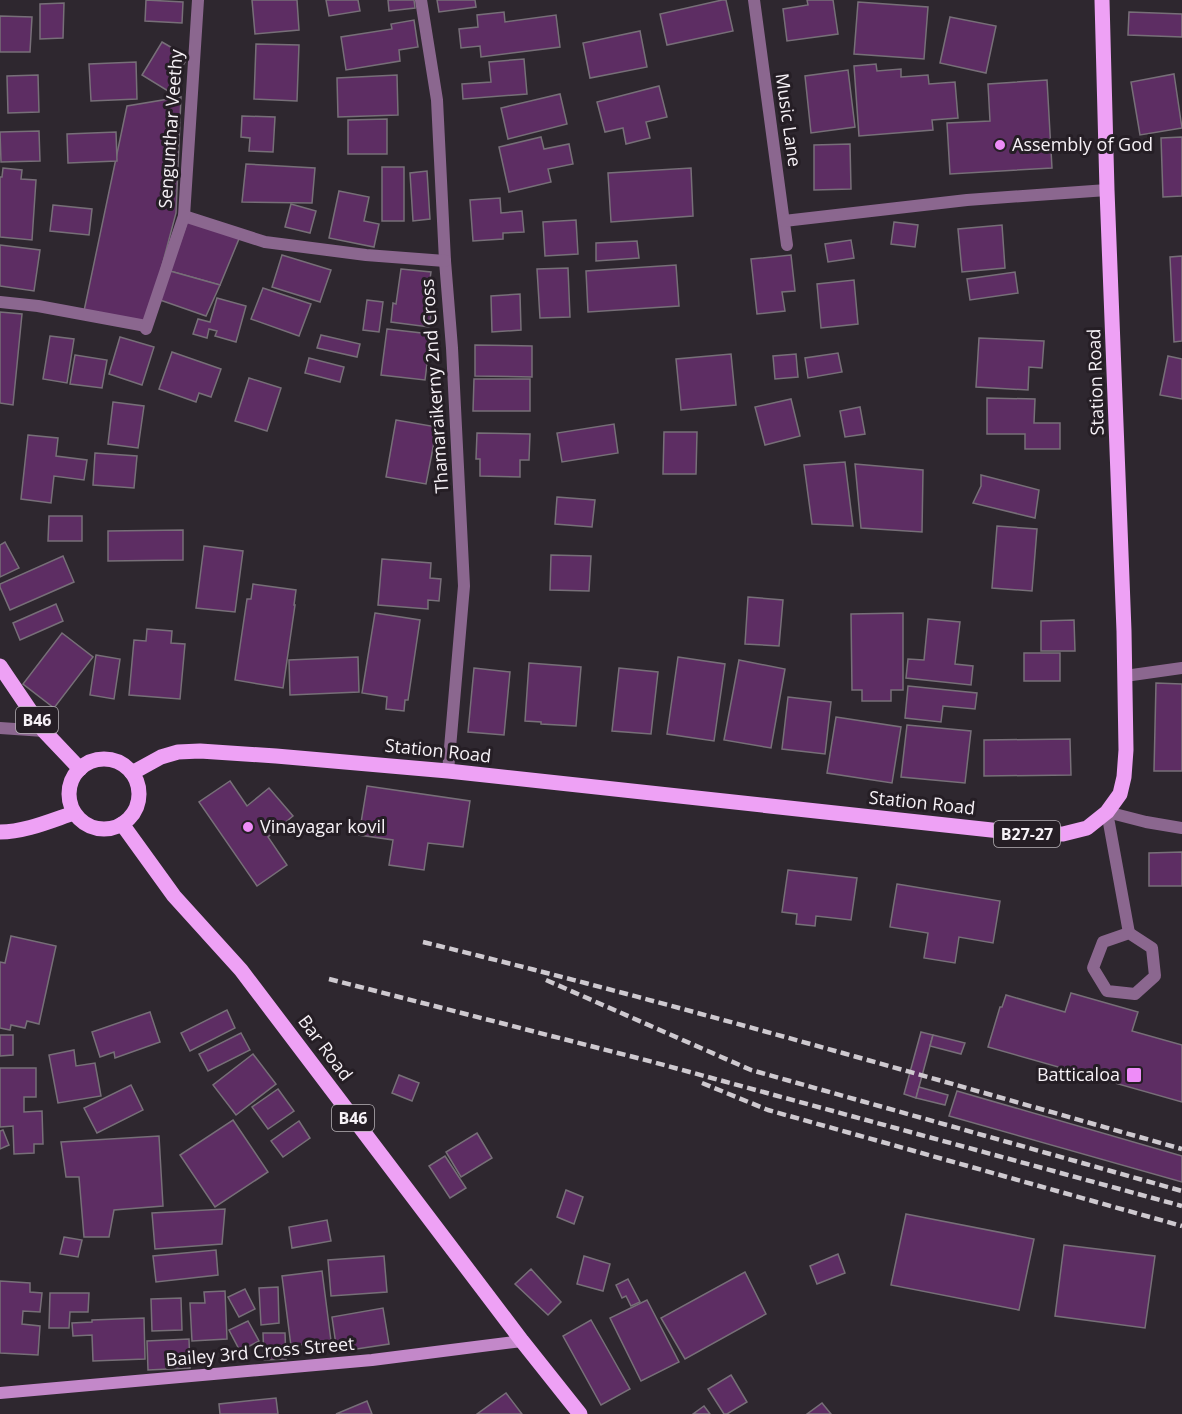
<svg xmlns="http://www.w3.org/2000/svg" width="1182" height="1414" font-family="'Open Sans',sans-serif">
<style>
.building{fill:#5d2d63;stroke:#776f78;stroke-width:1.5}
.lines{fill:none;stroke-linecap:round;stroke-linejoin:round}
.lane{stroke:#8b678f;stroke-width:12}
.street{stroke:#8b678f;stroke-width:12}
.secondary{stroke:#c388c9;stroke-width:12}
.primary{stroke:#eea1f5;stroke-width:15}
.rail{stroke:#cec9cf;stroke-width:4.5;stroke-dasharray:9 4.5;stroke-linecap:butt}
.poi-dot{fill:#ee8cf8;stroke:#251e25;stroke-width:2}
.labels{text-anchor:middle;stroke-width:6;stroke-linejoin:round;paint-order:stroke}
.shield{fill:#251e25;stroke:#b7b2b7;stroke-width:1.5}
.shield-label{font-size:16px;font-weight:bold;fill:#f6f1f6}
.street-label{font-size:18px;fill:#f6f1f6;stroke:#251e25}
.poi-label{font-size:18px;fill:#f6f1f6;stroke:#251e25;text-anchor:start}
</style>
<rect width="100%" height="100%" fill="#2e272f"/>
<g class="building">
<polygon points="146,0 183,2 182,23 145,21"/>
<polygon points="252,0 297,0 299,30 255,34"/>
<polygon points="326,0 358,0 360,11 329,16"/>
<polygon points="388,0 414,0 415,8 389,11"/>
<polygon points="437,0 475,0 476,7 439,12"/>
<polygon points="722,0 726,0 733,31 667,45 660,14"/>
<polygon points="807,0 833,0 838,34 787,41 783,9 808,5"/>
<polygon points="858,2 928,7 924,59 854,54"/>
<polygon points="64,3 63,38 40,39 40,4"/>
<polygon points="504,12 505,22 556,15 560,47 481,57 480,46 461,48 459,29 478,27 477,15"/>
<polygon points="1129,12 1182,14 1182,37 1128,35"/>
<polygon points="0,16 32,17 30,52 0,52"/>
<polygon points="950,17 996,26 986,73 940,63"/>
<polygon points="414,20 418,47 399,50 400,61 346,70 341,37 392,29 391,24"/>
<polygon points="640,31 647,67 590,78 583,43"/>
<polygon points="162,42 188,57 168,91 142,75"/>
<polygon points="256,44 299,45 297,101 254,99"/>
<polygon points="524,59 527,94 463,99 462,84 491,82 489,62"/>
<polygon points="136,62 137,99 91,101 89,64"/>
<polygon points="876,64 877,71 901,69 901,77 928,75 929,84 955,82 958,118 932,120 933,130 859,136 854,66"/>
<polygon points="848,70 855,127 811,133 805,76"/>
<polygon points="1174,74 1182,128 1140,135 1131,82"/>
<polygon points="38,75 39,112 8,113 7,76"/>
<polygon points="397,75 398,115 338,117 337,78"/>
<polygon points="1047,80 1052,168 950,174 947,123 990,121 988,84"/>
<polygon points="659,86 667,117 646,122 650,138 626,144 623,128 605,132 597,102"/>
<polygon points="560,94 567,124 508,139 501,108"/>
<polygon points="181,97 176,213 146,326 84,311 127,106"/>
<polygon points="242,116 275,117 273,152 249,151 250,138 241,137"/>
<polygon points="387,119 387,154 348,154 348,120"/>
<polygon points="39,131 40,161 1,162 0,132"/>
<polygon points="116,132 117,161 68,163 67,134"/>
<polygon points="541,137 544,149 569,144 573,164 548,169 551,182 509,192 499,147"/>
<polygon points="1182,137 1182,196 1163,197 1161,138"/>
<polygon points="850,144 851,189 814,190 814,145"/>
<polygon points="246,164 315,168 312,203 242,202"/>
<rect x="382" y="167" width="22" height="54"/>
<polygon points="3,168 22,170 21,179 36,180 32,240 0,237 0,177 2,177"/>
<polygon points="691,168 693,216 611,222 608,173"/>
<polygon points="427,171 430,219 413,221 410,173"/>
<polygon points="339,191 369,197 364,221 379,224 374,247 329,238"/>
<polygon points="500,198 501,213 522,211 524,232 503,233 503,239 473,241 470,200"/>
<polygon points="291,204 316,211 310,233 285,227"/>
<polygon points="53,205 92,209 89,235 50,231"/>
<polygon points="189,217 241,234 220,285 170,271"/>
<polygon points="576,220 578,254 545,256 543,222"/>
<polygon points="894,222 918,225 915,247 891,244"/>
<polygon points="1002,225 1005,268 962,272 958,229"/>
<polygon points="851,240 854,258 828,262 825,244"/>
<polygon points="637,241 639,258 596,261 596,243"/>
<polygon points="0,245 40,250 34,291 0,286"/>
<polygon points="282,255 331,270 320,302 272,287"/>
<polygon points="791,255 795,291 782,292 785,311 757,314 751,259"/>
<polygon points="1182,256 1182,341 1174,342 1170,257"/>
<polygon points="676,265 679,306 588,312 586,271"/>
<polygon points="568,268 570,317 540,318 537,269"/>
<polygon points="401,269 431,272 426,307 432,308 429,327 391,322 393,303 396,304"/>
<polygon points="170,271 220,285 206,316 160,300"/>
<polygon points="1015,272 1018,293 970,300 967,279"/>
<polygon points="854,280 858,324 821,328 817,284"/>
<polygon points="263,288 311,304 299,336 251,319"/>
<polygon points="520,294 521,330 492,332 491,296"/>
<polygon points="217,298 246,306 236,342 215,336 217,331 209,329 207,338 193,334 198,319 210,322"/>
<polygon points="367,300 383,302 379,332 363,330"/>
<polygon points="0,312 22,314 13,405 0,403"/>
<polygon points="387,329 439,335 436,357 428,356 425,380 381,375"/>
<polygon points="321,335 360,344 357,357 317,348"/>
<polygon points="50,336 74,339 67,383 43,379"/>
<polygon points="120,337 154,347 142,385 109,374"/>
<polygon points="979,338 1044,341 1042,368 1029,367 1028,390 976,387"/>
<polygon points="475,345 532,346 532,377 475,376"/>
<polygon points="172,352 221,369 211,397 199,393 196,402 159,389"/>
<polygon points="838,353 842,372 808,378 805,358"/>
<polygon points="731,354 736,405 681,410 676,359"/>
<polygon points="796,354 798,377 775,379 773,356"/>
<polygon points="75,355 107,360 102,388 70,384"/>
<polygon points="1168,356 1182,359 1182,399 1160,395"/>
<polygon points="309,358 344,367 340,382 305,373"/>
<polygon points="249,378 281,388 267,431 235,421"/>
<polygon points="474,379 530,379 530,411 473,411"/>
<polygon points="987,398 1035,399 1034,423 1060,423 1060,449 1025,449 1025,434 987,434"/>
<polygon points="791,399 800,436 765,445 755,407"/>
<polygon points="113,402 144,406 138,448 108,444"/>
<polygon points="860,407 865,434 845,437 840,411"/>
<polygon points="396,420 437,427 426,484 386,477"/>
<polygon points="614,424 618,453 562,462 557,433"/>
<polygon points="664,432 697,432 696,474 663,474"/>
<polygon points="477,433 530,434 529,460 520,460 520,477 480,476 480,459 476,459"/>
<polygon points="28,435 58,438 56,456 87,460 84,480 54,476 51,503 21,499"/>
<polygon points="95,453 137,456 134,488 93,485"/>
<polygon points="845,462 853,526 812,524 804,465"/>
<polygon points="855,464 923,470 922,532 861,528"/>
<polygon points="981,475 1039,490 1035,518 973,503 981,486"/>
<polygon points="557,497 595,500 592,527 555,524"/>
<polygon points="49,516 82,516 82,541 48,541"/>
<polygon points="997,526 1037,529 1032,591 992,588"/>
<polygon points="183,530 183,560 108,561 108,531"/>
<polygon points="5,542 19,568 0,577 0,545"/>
<polygon points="204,546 243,551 235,612 196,608"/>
<polygon points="551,555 591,556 589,591 550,590"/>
<polygon points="63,556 74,582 10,610 0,587 0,584"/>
<polygon points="382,559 431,563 430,578 441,579 439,601 428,600 428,609 378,605"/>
<polygon points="253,584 296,590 294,605 295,605 283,688 235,680 247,599 251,599"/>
<polygon points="748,597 783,600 779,646 745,644"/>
<polygon points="56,604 63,621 20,640 13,623"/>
<polygon points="375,613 420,620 408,700 405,700 404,711 386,709 387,697 362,693"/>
<polygon points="903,613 903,690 891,690 891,701 862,701 862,690 852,690 851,614"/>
<polygon points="928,619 960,622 955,664 973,666 971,685 906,678 908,659 924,660"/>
<polygon points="1074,620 1075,651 1041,651 1041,621"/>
<polygon points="147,629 172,631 171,643 185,644 180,699 129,695 134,640 146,641"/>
<polygon points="62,633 93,657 54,708 23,684"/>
<rect x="1024" y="653" width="36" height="28"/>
<polygon points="96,655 120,659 114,699 90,695"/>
<polygon points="358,657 359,692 290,695 289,660"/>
<polygon points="678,657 725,664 714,741 667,734"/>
<polygon points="739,660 785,669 771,748 724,740"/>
<polygon points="529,663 581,667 576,726 541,724 541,722 525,721"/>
<polygon points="474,668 510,672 504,735 468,732"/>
<polygon points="619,668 658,672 651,734 612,731"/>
<polygon points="1156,683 1182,684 1182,771 1154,771"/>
<polygon points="908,686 977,693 975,709 943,706 941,722 905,718"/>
<polygon points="788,697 831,702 825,754 782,749"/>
<polygon points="836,717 901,727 892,783 827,773"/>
<polygon points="907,725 971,731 965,783 901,777"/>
<polygon points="1070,739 1071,775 984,776 984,740"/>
<polygon points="230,781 247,806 269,788 293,816 268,837 287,865 257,886 199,802"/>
<polygon points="367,786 470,801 463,847 428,843 424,870 389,865 393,840 359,835"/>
<polygon points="1182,852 1182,886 1149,886 1149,853"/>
<polygon points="788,870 857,878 851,920 816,916 815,926 796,924 797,914 782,912"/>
<polygon points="897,884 1000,901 993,943 959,937 955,963 924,958 928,933 890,927"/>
<polygon points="11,936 56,946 39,1024 27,1021 25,1028 11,1025 10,1030 0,1028 0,962 5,963"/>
<polygon points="1071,993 1138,1012 1132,1031 1182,1045 1182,1102 988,1047 1000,1007 1002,1007 1006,995 1065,1012"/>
<polygon points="227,1010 235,1028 190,1051 181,1033"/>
<polygon points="150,1012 160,1042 115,1058 114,1052 100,1057 92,1032"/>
<polygon points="921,1032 933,1035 916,1098 904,1094"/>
<polygon points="241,1033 250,1050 208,1071 199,1054"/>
<polygon points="0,1035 13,1035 13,1055 0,1056"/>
<polygon points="933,1035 965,1043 961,1054 930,1046"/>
<polygon points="74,1050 76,1066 95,1063 101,1096 58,1103 49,1055"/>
<polygon points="253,1054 276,1084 236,1115 213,1085"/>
<polygon points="0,1068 36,1068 36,1097 24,1097 24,1112 42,1111 43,1144 34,1144 34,1153 14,1154 13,1126 0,1127"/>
<polygon points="399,1075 419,1083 412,1101 392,1093"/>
<polygon points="131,1085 143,1110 97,1133 84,1108"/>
<polygon points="919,1087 948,1095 945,1105 916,1098"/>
<polygon points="278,1089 294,1111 268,1129 252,1107"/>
<polygon points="957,1091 1182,1156 1182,1182 949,1116"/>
<polygon points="233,1120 268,1172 215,1207 180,1155"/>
<polygon points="299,1121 310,1138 283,1157 271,1141"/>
<polygon points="3,1130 9,1145 0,1149 0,1131"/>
<polygon points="477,1133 492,1158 461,1177 446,1152"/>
<polygon points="159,1136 163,1206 114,1210 109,1237 84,1237 79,1177 66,1177 61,1142"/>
<polygon points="445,1156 466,1188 450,1198 429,1166"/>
<polygon points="566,1190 583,1197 574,1224 557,1217"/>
<polygon points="225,1209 222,1244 155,1249 152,1213"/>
<polygon points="906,1214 1034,1239 1019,1310 891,1285"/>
<polygon points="327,1220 331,1241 292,1248 289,1227"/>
<polygon points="64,1237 82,1240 78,1257 60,1254"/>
<polygon points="1064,1245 1155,1256 1145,1328 1055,1316"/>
<polygon points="216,1250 218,1275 156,1282 153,1256"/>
<polygon points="838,1254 845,1273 817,1284 810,1266"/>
<polygon points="384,1256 387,1292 331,1296 328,1260"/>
<polygon points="584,1256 610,1264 603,1291 577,1284"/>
<polygon points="531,1269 561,1302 548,1315 515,1284"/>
<polygon points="322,1271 331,1341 291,1346 282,1276"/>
<polygon points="745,1272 766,1314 685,1359 661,1318"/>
<polygon points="628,1279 640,1302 631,1306 626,1296 622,1298 616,1285"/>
<polygon points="0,1281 30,1283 30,1292 42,1293 40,1312 23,1311 22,1324 40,1326 38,1355 0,1353"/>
<polygon points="278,1287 279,1323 261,1325 259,1288"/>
<polygon points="245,1289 255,1309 239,1317 228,1297"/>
<polygon points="225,1291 227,1339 192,1341 190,1303 205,1303 204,1292"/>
<polygon points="50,1293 89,1293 88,1312 70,1312 69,1328 49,1328"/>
<polygon points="181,1298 182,1330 152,1331 151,1299"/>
<polygon points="647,1300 679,1362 641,1381 610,1318"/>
<polygon points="383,1308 389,1344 337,1352 332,1317"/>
<polygon points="144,1318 145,1359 93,1361 92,1335 73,1336 72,1323 92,1322 92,1320"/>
<polygon points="591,1320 630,1389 601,1405 563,1336"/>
<polygon points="248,1321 259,1341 240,1351 229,1330"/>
<polygon points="263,1333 285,1333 286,1359 264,1360"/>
<polygon points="189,1339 190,1368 148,1370 147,1341"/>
<polygon points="731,1375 747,1402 727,1414 724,1414 708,1389"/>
<polygon points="506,1393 522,1414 477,1414"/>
<polygon points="276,1398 278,1414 220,1414 219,1404"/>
<polygon points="367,1401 372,1414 336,1414"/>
<polygon points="822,1403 831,1414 807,1414"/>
<polygon points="704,1406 710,1414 693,1414"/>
</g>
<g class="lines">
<g class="lane">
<polyline points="1107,812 1129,933"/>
<polygon points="1129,933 1152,948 1155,976 1135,994 1107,991 1093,968 1103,942"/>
</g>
<g class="street">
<polyline points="421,0 437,100 445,261 452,348 464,586 448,771"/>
<polyline points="754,0 787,245"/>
<polyline points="184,216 265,242 366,255 445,261"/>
<polyline points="784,221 967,200 1107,190"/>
<polyline points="0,302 38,306 146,326"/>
<polyline points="146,329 184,216 198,0"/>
<polyline points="1125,676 1182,668"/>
<polyline points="0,728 44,731"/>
<polyline points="1107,812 1146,822 1182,828"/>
</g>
<polyline class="secondary" points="0,1393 372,1360 522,1341"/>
<g class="primary">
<polyline points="0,666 44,731 80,769"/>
<circle cx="104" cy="794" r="35"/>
<polyline points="132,773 161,757 178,752 200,751 276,756 448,771 1028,834 1063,834 1087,828 1107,812 1120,794 1124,777 1126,750 1124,631 1107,190 1102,0"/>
<polyline points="122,824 174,896 241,970 522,1341 580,1414"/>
<path d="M0,832c25,0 50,-11 74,-19"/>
</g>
<g class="rail">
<path d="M423,942c255,62 507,136 759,207"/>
<polyline points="329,979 653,1062 1182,1206"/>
<polyline points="546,980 751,1070 1182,1191"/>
<polyline points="702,1083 768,1110 1182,1226"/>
</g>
</g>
<g class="poi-dot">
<circle cx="1000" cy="145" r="6"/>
<circle cx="248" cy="827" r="6"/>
<rect x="1126" y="1067" width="16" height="16" rx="3"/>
</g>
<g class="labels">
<g class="shield">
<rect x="16" y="707" width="42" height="26" rx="4.5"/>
<rect x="994" y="821" width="66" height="26" rx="4.5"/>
<rect x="332" y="1105" width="42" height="26" rx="4.5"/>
</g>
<g class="shield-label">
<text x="37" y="726">B46</text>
<text x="1027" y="840">B27-27</text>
<text x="353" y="1124">B46</text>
</g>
<g class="street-label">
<text transform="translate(788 120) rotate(82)" y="6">Music Lane</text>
<text transform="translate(171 129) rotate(-86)" y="6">Sengunthar Veethy</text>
<text transform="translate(1096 382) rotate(-92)" y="6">Station Road</text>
<text transform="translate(435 386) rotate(-94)" y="6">Thamaraikerny 2nd Cross</text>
<text transform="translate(438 751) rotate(6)" y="6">Station Road</text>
<text transform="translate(922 803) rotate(6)" y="6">Station Road</text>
<text transform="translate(325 1048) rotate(53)" y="6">Bar Road</text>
<text transform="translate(260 1352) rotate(-5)" y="6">Bailey 3rd Cross Street</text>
</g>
<g class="poi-label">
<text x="1012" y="151">Assembly of God</text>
<text x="260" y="833">Vinayagar kovil</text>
<text x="1120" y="1081" text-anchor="end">Batticaloa</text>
</g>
</g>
</svg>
